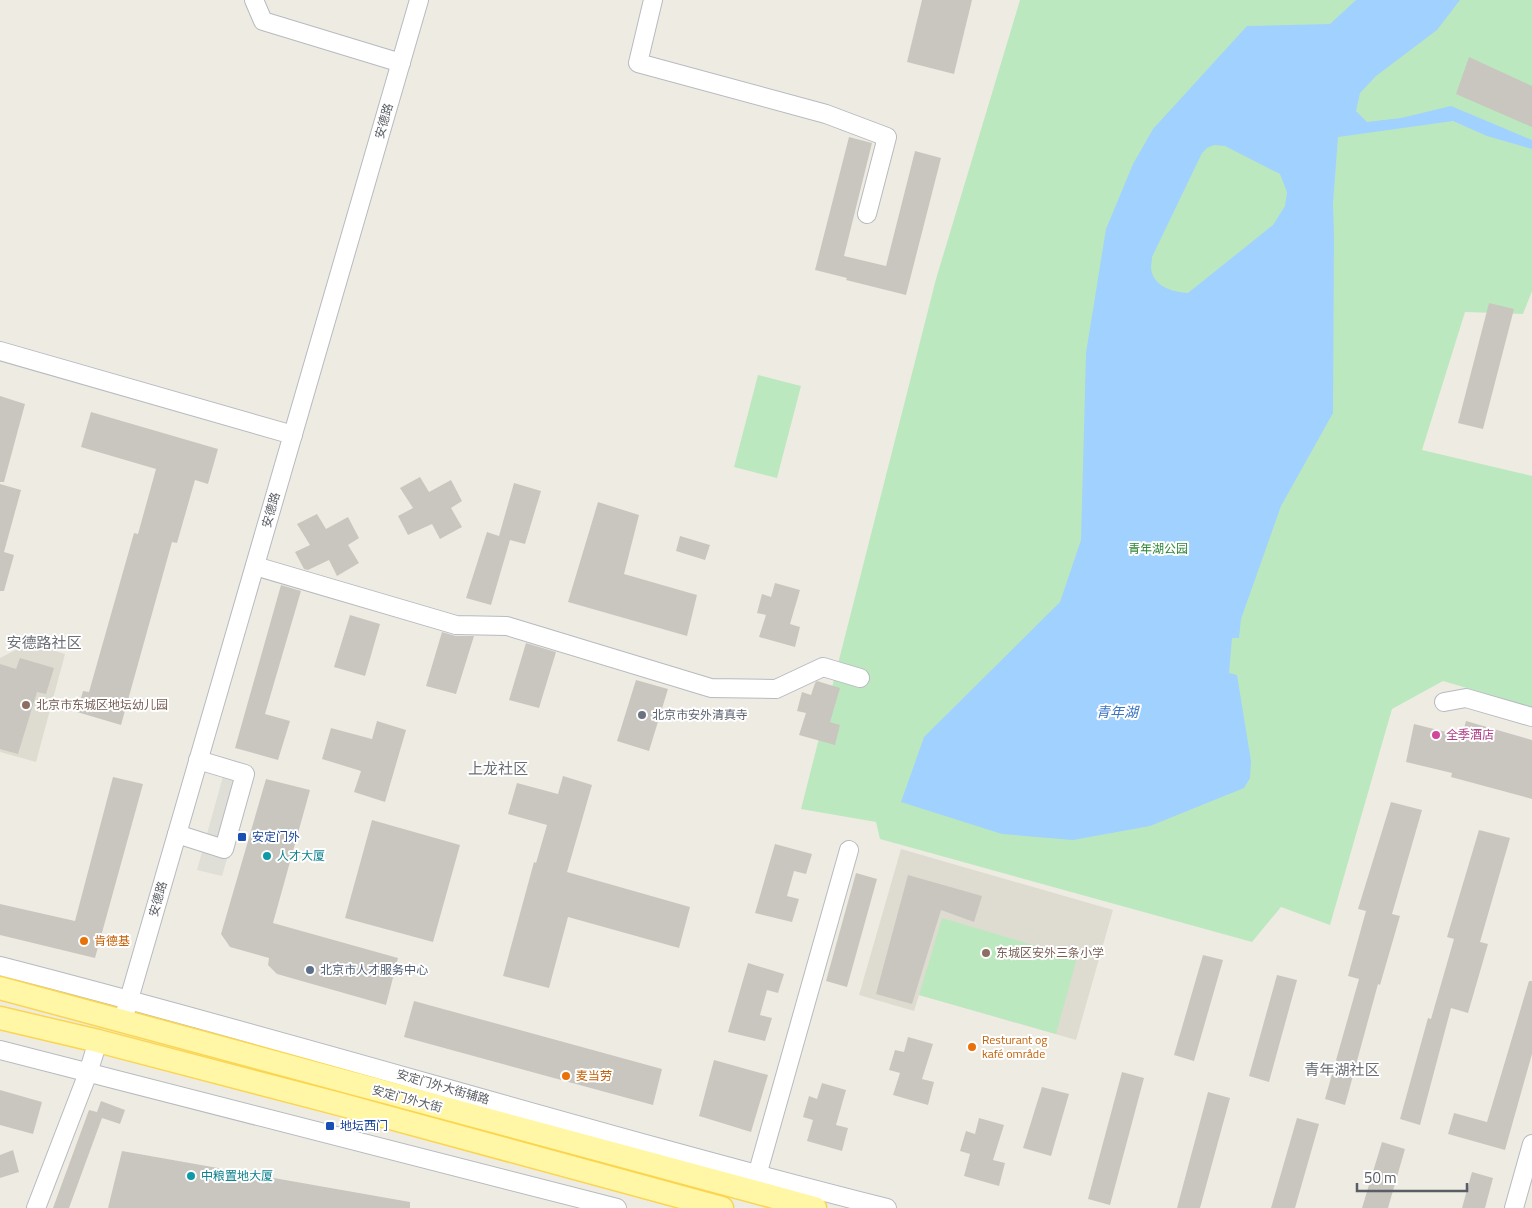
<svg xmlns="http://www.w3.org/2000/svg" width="1532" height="1208" font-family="'Titillium Web','Noto Sans SC',sans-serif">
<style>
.industrial{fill:#dfded7}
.education{fill:#dedcd1}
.green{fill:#bce8bf}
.water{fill:#a1d1ff;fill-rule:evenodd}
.building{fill:#c9c6bf}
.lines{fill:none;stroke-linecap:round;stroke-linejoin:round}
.minor-casing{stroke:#b7babf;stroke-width:20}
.major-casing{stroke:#fbd54f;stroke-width:25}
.minor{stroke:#fff;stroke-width:18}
.major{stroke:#fff6a6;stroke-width:22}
.education-dot{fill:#8d6e63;stroke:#fff;stroke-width:2}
.worship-dot{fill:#6b7280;stroke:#fff;stroke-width:2}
.hotel-dot{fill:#d1479c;stroke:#fff;stroke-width:2}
.transit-dot{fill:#1a4fb4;stroke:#fff;stroke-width:2}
.culture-dot{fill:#0f9aa8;stroke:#fff;stroke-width:2}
.food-dot{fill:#e8710a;stroke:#fff;stroke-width:2}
.service-dot{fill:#5c6f8a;stroke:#fff;stroke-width:2}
.labels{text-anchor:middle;stroke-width:4;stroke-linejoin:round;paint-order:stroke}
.street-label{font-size:12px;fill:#5a5e64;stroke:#fff}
.park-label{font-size:12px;fill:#2f8738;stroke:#fff}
.education-label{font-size:12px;fill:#785e54;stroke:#fff;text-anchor:start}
.worship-label{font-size:12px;fill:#5b616d;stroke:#fff;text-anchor:start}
.hotel-label{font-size:12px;fill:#b23c85;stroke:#fff;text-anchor:start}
.transit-label{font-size:12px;fill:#164399;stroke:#fff;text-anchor:start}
.culture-label{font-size:12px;fill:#0d838f;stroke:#fff;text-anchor:start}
.food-label{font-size:12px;fill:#c56008;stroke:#fff;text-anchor:start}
.service-label{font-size:12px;fill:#4e5e75;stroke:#fff;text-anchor:start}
.water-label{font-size:14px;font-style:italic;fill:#3a74c2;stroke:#fff}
.quarter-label{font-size:15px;fill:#6b7076;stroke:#fff}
</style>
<rect width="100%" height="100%" fill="#eeece2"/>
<polygon class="industrial" points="227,762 253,770 222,876 197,870"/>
<g class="education">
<polygon points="29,643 65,654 36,762 0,752 0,658"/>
<polygon points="901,849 1113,910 1076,1040 919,995 914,1011 859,995"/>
</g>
<g class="green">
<polygon points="1020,0 1532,0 1532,291 1523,314 1465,312 1422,450 1532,476 1532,707 1443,681 1392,709 1330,925 1281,907 1252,942 880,839 876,822 801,809 936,279"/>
<polygon points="758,375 801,386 777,478 734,467"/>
<polygon points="942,918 1077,958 1056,1034 919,995"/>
</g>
<path class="water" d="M1356,0h104l-23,30 -61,46 -16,17 -4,18 11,11 34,-4 50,-12 81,34v9l-45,-13 -34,-15 -115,16 -5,66 1,33 -1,177 -52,93 -40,113 -2,19h-7l-3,35 8,2 14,86 -1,17 -6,10 -94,38 -77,14 -71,-6 -101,-32 23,-65 136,-135 21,-62 5,-187 20,-124 27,-65 20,-35 94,-103 83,-2zM1214,145l11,1 55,28 7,18 -2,14 -12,19 -85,68c-14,-1 -31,-5 -36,-20 -2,-5 0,-12 0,-16l50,-104 5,-5z"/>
<g class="building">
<polygon points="922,0 972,0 954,74 907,62"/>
<polygon points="1469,57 1532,86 1532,127 1456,94"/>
<polygon points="849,137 872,143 844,256 886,266 915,151 941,158 906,295 846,280 847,278 815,270"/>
<polygon points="1489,303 1514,309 1483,429 1458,423"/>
<polygon points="0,396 25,404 4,482 0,482"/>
<polygon points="91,412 218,449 208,484 195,480 177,543 172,542 121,725 77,712 83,691 89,692 134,533 138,534 156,469 81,447"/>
<polygon points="420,477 429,492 451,480 462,501 451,508 462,527 440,539 432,524 408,535 398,516 413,508 400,488"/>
<polygon points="514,483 541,491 525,544 510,540 491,605 466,598 487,532 499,536"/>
<polygon points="0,484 21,490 4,552 14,555 4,591 0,591"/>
<polygon points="598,502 639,515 624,574 697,595 687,636 568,602"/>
<polygon points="317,514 326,529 348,517 359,538 348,545 359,563 337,576 329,560 308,570 304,569 295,552 310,545 297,524"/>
<polygon points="680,536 710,545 705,560 676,551"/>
<polygon points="775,583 800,590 790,624 800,627 795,647 759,637 766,615 757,613 762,594 771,597"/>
<polygon points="281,585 301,591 265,714 290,721 278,760 235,748"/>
<polygon points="350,615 380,624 365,676 334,667"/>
<polygon points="442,632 456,636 474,636 456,694 426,686"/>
<polygon points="526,643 556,652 539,708 509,700"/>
<polygon points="20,658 54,668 46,694 37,692 18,754 0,749 0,664 16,669"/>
<polygon points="636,680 668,689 649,751 617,741"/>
<polygon points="817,681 840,688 830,722 840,725 835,745 799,735 806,713 797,711 802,692 811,695 815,683"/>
<polygon points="377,721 406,730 385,802 354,792 361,771 322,759 331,728 372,739"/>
<polygon points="1466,721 1532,740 1532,799 1451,777 1452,773 1406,762 1414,724 1462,736"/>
<polygon points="563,776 592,785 567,872 690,907 679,948 568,917 549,988 503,976 534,862 536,863 547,825 508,814 517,783 558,794"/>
<polygon points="113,777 143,784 95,958 0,935 0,904 75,921"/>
<polygon points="266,779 310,790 273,923 398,958 386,1005 277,974 268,965 269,958 230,947 221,934"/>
<polygon points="1391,802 1422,810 1392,914 1400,916 1380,985 1378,984 1345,1105 1325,1099 1359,979 1348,976 1366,911 1358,909"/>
<polygon points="372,820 460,845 433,942 345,918"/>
<polygon points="1479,830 1510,838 1480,942 1488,944 1468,1013 1451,1008 1420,1125 1400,1119 1428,1018 1431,1019 1454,939 1447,937"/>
<polygon points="775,844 812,854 806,874 794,871 787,896 799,899 792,922 755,913"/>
<polygon points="856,873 877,879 847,987 826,981"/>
<polygon points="908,875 982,896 974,922 941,910 912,1004 876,994"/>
<polygon points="1203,955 1223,960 1194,1061 1174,1055"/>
<polygon points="748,963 784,974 778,993 767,990 760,1015 772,1018 765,1041 728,1032"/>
<polygon points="1277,975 1297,980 1269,1082 1249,1076"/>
<polygon points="1529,981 1532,981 1532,1054 1505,1150 1448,1134 1454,1113 1487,1122"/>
<polygon points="414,1001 662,1069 653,1105 404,1037"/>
<polygon points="908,1037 933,1044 922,1079 934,1082 928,1105 893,1095 900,1073 889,1070 895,1050 904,1052"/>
<polygon points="714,1060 768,1075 751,1132 699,1116"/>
<polygon points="1122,1072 1144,1078 1110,1205 1088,1199"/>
<polygon points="822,1083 846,1090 836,1125 848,1128 842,1151 807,1141 813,1120 803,1117 809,1096 817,1099"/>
<polygon points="1042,1087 1069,1094 1051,1156 1023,1148"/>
<polygon points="0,1090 42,1102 33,1134 0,1125"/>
<polygon points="1208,1092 1230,1098 1200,1208 1177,1208"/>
<polygon points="101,1101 125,1110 120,1124 102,1118 69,1208 53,1208 89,1110 97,1112"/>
<polygon points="979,1118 1004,1125 993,1160 1005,1163 999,1186 964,1176 970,1154 960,1151 966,1131 975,1134"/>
<polygon points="1297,1118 1319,1124 1295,1208 1271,1208"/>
<polygon points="1382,1142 1405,1149 1388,1208 1362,1208"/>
<polygon points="13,1150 19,1172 0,1178 0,1155"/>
<polygon points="122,1151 410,1202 410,1208 108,1208"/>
<polygon points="1472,1172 1493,1178 1485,1208 1462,1208"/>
</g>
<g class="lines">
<g class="minor-casing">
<g id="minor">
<polyline points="254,0 263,21 401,63"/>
<polyline points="653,0 638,63 826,114 887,137 867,214"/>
<polyline points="0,351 293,435"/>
<polyline points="255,566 456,625 507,626 711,688 776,689 823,667 860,678"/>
<polyline points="1444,702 1466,698 1532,717"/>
<polyline points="177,834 224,849 245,774 198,760"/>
<path d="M0,966c297,76 590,167 887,242"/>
<polyline points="123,1020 419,0"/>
<polyline points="0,1050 617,1208"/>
<polyline points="754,1186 849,850"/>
<polyline points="36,1208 88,1073 98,1041"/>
<polyline points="1514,1208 1532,1144"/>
</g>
</g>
<g class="major-casing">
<g id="major">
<polyline points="0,988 815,1208"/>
<polyline points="0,1018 98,1041 339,1104 722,1208"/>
</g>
</g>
<use href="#minor" class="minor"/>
<use href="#major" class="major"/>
</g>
<g class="education-dot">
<circle cx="26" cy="705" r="5"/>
<circle cx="986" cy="953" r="5"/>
</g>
<circle class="worship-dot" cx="642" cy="715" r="5"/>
<circle class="hotel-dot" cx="1436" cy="735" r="5"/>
<g class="transit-dot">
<rect x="237" y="832" width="10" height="10" rx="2.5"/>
<rect x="325" y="1121" width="10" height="10" rx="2.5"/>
</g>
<g class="culture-dot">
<circle cx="267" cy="856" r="5"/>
<circle cx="191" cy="1176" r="5"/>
</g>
<g class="food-dot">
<circle cx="84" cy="941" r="5"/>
<circle cx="972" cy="1047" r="5"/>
<circle cx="566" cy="1076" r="5"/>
</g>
<circle class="service-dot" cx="310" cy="970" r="5"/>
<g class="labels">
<g class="street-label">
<text transform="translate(384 121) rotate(-74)" y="4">安德路</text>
<text transform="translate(271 510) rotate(-74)" y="4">安德路</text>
<text transform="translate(158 899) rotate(-74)" y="4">安德路</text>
<text transform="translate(443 1087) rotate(16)" y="4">安定门外大街辅路</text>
<text transform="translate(407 1099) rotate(15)" y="4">安定门外大街</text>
</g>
<g class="park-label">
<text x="1158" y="553">青年湖公园</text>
</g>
<g class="education-label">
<text x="36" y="709">北京市东城区地坛幼儿园</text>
<text x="996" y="957">东城区安外三条小学</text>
</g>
<g class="worship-label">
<text x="652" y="719">北京市安外清真寺</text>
</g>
<g class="hotel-label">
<text x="1446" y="739">全季酒店</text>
</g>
<g class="transit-label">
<text x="252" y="841">安定门外</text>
<text x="340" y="1130">地坛西门</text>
</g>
<g class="culture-label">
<text x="277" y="860">人才大厦</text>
<text x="201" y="1180">中粮置地大厦</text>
</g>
<g class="food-label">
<text x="94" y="945">肯德基</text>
<text x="982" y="1044">Resturant og<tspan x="982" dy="14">kafé område</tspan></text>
<text x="576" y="1080">麦当劳</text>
</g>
<g class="service-label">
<text x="320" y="974">北京市人才服务中心</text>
</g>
<g class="water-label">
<text x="1117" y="717">青年湖</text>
</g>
<g class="quarter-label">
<text x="44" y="648">安德路社区</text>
<text x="498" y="774">上龙社区</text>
<text x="1342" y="1075">青年湖社区</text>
</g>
</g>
<path d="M1357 1183v8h110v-8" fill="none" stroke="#5a5e64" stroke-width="2.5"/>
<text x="1364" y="1183" font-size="15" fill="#5a5e64" stroke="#ffffff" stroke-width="4" paint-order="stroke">50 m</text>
</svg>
